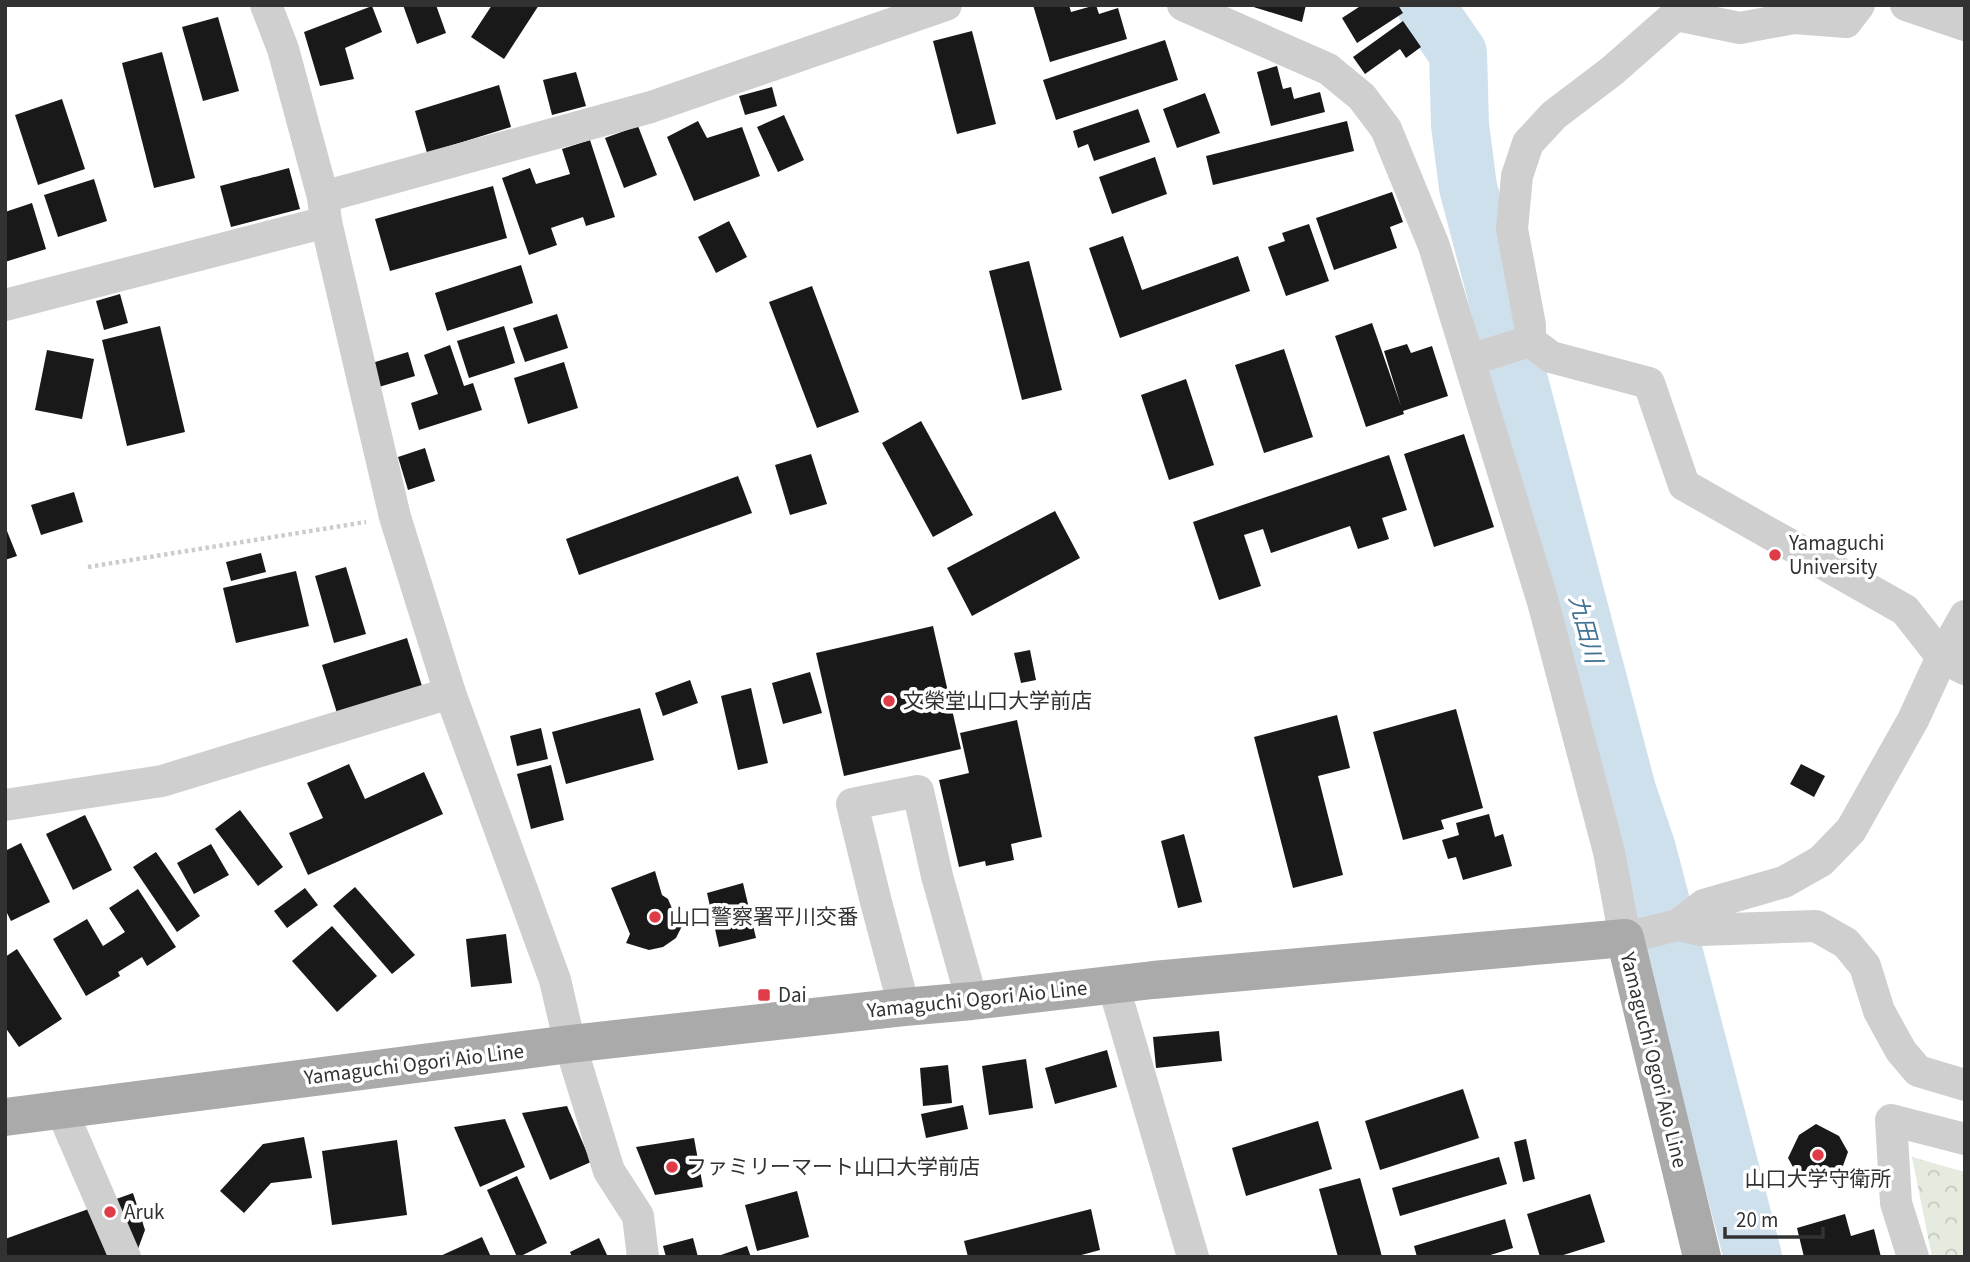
<svg xmlns="http://www.w3.org/2000/svg" width="1970" height="1262" font-family="'Source Sans 3','Noto Sans JP',sans-serif">
<style>
.park{fill:url(#park-crowns)}
.lines{fill:none;stroke-linecap:round;stroke-linejoin:round}
.river{stroke:#cee0ec;stroke-width:58}
.building{fill:#191919}
.path{stroke:#ccc;stroke-width:4.5;stroke-dasharray:3.5 3.5;stroke-linecap:butt}
.minor{stroke:#cfcfcf;stroke-width:32}
.major{stroke:#aaa;stroke-width:38}
.poi-dot{fill:#e03c47;stroke:#fff;stroke-width:2.5}
.labels{text-anchor:middle;stroke-width:7;stroke-linejoin:round;paint-order:stroke}
.poi-label{font-size:21px;fill:#323232;stroke:#fff;text-anchor:start}
.street-label{font-size:21px;fill:#323232;stroke:#fff}
.water-label{font-size:23px;font-style:italic;fill:#417292;stroke:#fff}
</style>
<defs>
<pattern id="park-crowns" width="20" height="18" patternUnits="userSpaceOnUse" patternTransform="scale(1.75)"><rect width="20" height="18" fill="#e5ebde"/><path d="M2 6a3 3 0 1 1 6 0M12 15a3 3 0 1 1 6 0" fill="none" stroke="#c5cabf"/></pattern>
</defs>
<rect width="100%" height="100%" fill="#fff"/>
<polygon class="park" points="1912,1157 1965,1172 1965,1257 1932,1257"/>
<g class="lines">
<polyline class="river" points="1425,5 1458,53 1460,125 1468,187 1627,790 1647,849 1753,1257"/>
</g>
<g class="building">
<polygon points="403,5 436,5 446,33 417,44"/>
<polygon points="492,5 539,5 504,59 471,37"/>
<polygon points="1033,5 1069,5 1071,12 1096,5 1099,14 1118,8 1127,39 1050,62"/>
<polygon points="1247,5 1306,5 1302,22"/>
<polygon points="1362,5 1398,5 1403,13 1357,43 1342,18"/>
<polygon points="372,6 382,32 345,48 354,79 320,86 304,32"/>
<polygon points="218,17 239,91 203,101 182,27"/>
<polygon points="1403,21 1421,47 1406,58 1400,49 1365,74 1353,57"/>
<polygon points="972,31 996,124 957,134 933,41"/>
<polygon points="1165,40 1178,80 1056,120 1043,80"/>
<polygon points="162,52 195,178 154,188 122,63"/>
<polygon points="1277,66 1283,89 1291,87 1294,99 1320,92 1325,112 1271,126 1257,72"/>
<polygon points="576,72 586,106 552,115 543,80"/>
<polygon points="499,85 511,127 427,153 415,111"/>
<polygon points="772,87 777,106 745,115 739,96"/>
<polygon points="1205,93 1220,133 1177,148 1163,109"/>
<polygon points="62,99 85,169 38,185 15,115"/>
<polygon points="1138,109 1150,142 1094,161 1088,144 1078,148 1073,131"/>
<polygon points="784,115 804,160 778,172 757,127"/>
<polygon points="698,121 707,138 742,127 760,176 694,201 667,137"/>
<polygon points="1347,121 1354,151 1213,185 1206,156"/>
<polygon points="638,126 657,175 624,188 605,138"/>
<polygon points="590,140 615,217 586,226 583,217 551,228 557,245 529,255 502,178 530,168 536,184 570,174 562,149"/>
<polygon points="1155,157 1167,194 1112,214 1099,177"/>
<polygon points="289,168 300,209 231,227 220,186"/>
<polygon points="94,179 107,221 58,237 44,195"/>
<polygon points="493,186 507,238 390,271 375,219"/>
<polygon points="1392,192 1403,222 1390,227 1397,248 1334,270 1316,218"/>
<polygon points="32,203 46,249 5,262 5,212"/>
<polygon points="729,221 747,257 716,273 698,237"/>
<polygon points="1309,224 1329,281 1286,296 1268,247 1285,241 1282,233"/>
<polygon points="1123,236 1142,290 1238,256 1250,291 1120,338 1089,248"/>
<polygon points="1029,261 1062,390 1022,400 989,271"/>
<polygon points="521,265 533,303 447,331 435,293"/>
<polygon points="812,286 859,412 817,428 769,302"/>
<polygon points="120,294 128,323 104,330 96,301"/>
<polygon points="557,314 568,348 525,362 513,328"/>
<polygon points="1372,323 1401,406 1384,351 1407,344 1411,353 1432,346 1448,396 1403,411 1404,414 1366,427 1335,336"/>
<polygon points="160,326 185,432 127,446 102,340"/>
<polygon points="504,326 515,363 469,378 457,341"/>
<polygon points="450,345 464,386 473,383 482,410 419,430 411,403 438,394 424,355"/>
<polygon points="1284,349 1313,437 1264,453 1235,365"/>
<polygon points="47,350 94,359 82,419 35,410"/>
<polygon points="408,352 415,376 379,387 372,363"/>
<polygon points="564,362 578,408 528,424 514,378"/>
<polygon points="1186,379 1214,465 1169,480 1141,395"/>
<polygon points="921,421 973,515 933,537 882,443"/>
<polygon points="1464,434 1494,527 1434,547 1404,454"/>
<polygon points="425,448 435,481 408,490 398,457"/>
<polygon points="811,454 827,504 790,515 775,465"/>
<polygon points="1389,455 1407,510 1382,518 1389,539 1358,549 1350,526 1271,553 1263,529 1244,535 1261,586 1219,600 1193,522"/>
<polygon points="738,476 752,513 579,575 566,539"/>
<polygon points="74,492 83,522 41,535 31,505"/>
<polygon points="1055,511 1080,558 972,616 947,568"/>
<polygon points="5,526 17,556 5,560"/>
<polygon points="261,553 266,572 231,581 226,562"/>
<polygon points="346,567 366,634 334,643 315,576"/>
<polygon points="296,571 309,626 236,643 223,588"/>
<polygon points="933,626 961,749 844,776 816,653"/>
<polygon points="407,638 422,686 337,713 322,665"/>
<polygon points="1030,650 1036,680 1021,683 1014,653"/>
<polygon points="810,672 822,713 783,724 772,683"/>
<polygon points="690,680 698,703 663,716 655,693"/>
<polygon points="751,688 768,763 738,770 721,696"/>
<polygon points="640,708 654,760 566,784 552,732"/>
<polygon points="1456,709 1483,808 1441,820 1444,829 1403,840 1373,732"/>
<polygon points="1337,715 1350,768 1318,776 1343,875 1293,888 1254,737"/>
<polygon points="1017,720 1042,837 1011,844 1014,860 986,866 985,861 959,867 939,780 969,773 960,733"/>
<polygon points="541,728 548,759 517,766 510,736"/>
<polygon points="349,764 365,799 424,772 443,814 308,875 289,833 323,818 307,783"/>
<polygon points="1801,764 1825,776 1814,797 1790,784"/>
<polygon points="551,765 564,820 531,829 517,774"/>
<polygon points="240,810 283,867 258,886 215,829"/>
<polygon points="1489,814 1495,837 1503,834 1512,866 1463,880 1456,857 1448,859 1442,840 1459,835 1456,823"/>
<polygon points="85,815 112,870 73,890 46,834"/>
<polygon points="1184,834 1202,902 1178,908 1161,841"/>
<polygon points="21,843 50,902 11,921 5,909 5,851"/>
<polygon points="211,844 229,875 194,894 177,863"/>
<polygon points="156,852 200,916 177,932 133,867"/>
<polygon points="655,871 662,895 668,899 677,920 684,922 676,938 663,947 649,950 626,943 630,934 611,888"/>
<polygon points="743,883 756,938 719,947 707,893"/>
<polygon points="355,887 415,955 392,974 333,906"/>
<polygon points="305,888 318,905 287,928 274,911"/>
<polygon points="138,889 176,947 147,966 142,957 118,972 120,976 86,996 53,939 87,919 103,946 125,932 109,908"/>
<polygon points="332,926 377,976 337,1012 292,961"/>
<polygon points="506,934 512,983 471,987 466,939"/>
<polygon points="17,949 62,1019 19,1047 5,1027 5,957"/>
<polygon points="1219,1031 1222,1061 1156,1068 1153,1037"/>
<polygon points="1107,1050 1117,1087 1055,1104 1045,1068"/>
<polygon points="1026,1059 1033,1108 989,1115 982,1066"/>
<polygon points="948,1065 952,1103 923,1106 920,1068"/>
<polygon points="1463,1089 1479,1138 1380,1170 1365,1121"/>
<polygon points="963,1105 968,1129 926,1138 921,1114"/>
<polygon points="567,1106 591,1162 550,1180 522,1113"/>
<polygon points="505,1119 525,1167 480,1187 454,1127"/>
<polygon points="1318,1121 1332,1169 1246,1196 1232,1148"/>
<polygon points="1816,1124 1839,1136 1848,1152 1840,1174 1824,1185 1798,1176 1788,1158 1799,1135"/>
<polygon points="304,1137 312,1178 271,1183 244,1213 220,1191 263,1144"/>
<polygon points="694,1138 703,1187 655,1195 636,1147"/>
<polygon points="1526,1139 1535,1179 1523,1182 1514,1142"/>
<polygon points="397,1140 407,1215 332,1225 322,1151"/>
<polygon points="1499,1157 1507,1184 1400,1216 1392,1188"/>
<polygon points="517,1176 547,1243 519,1257 517,1257 487,1190"/>
<polygon points="1360,1178 1380,1249 1382,1257 1338,1257 1319,1189"/>
<polygon points="797,1191 809,1237 757,1251 745,1205"/>
<polygon points="133,1193 145,1230 135,1257 5,1257 5,1239"/>
<polygon points="1590,1194 1605,1242 1557,1257 1540,1257 1527,1214"/>
<polygon points="1091,1209 1100,1250 1074,1257 968,1257 964,1241"/>
<polygon points="1845,1214 1851,1236 1874,1229 1881,1257 1804,1257 1797,1228"/>
<polygon points="1505,1219 1513,1248 1484,1257 1417,1257 1414,1246"/>
<polygon points="482,1237 491,1257 438,1257"/>
<polygon points="599,1238 608,1257 572,1257 570,1252"/>
<polygon points="693,1238 698,1257 666,1257 663,1246"/>
<polygon points="747,1246 751,1257 718,1257 718,1256"/>
</g>
<g class="lines">
<polyline class="path" points="88,567 366,522"/>
<g class="minor">
<polyline points="266,5 283,49 323,197 326,222 395,517 450,693 555,980 570,1044 609,1171 638,1216 643,1257"/>
<polyline points="1183,5 1328,69 1362,97 1386,129 1434,246 1543,602 1609,852 1625,938 1678,925 1704,905 1784,882 1821,861 1851,830 1913,720 1942,657 1965,616"/>
<polyline points="1906,5 1965,25"/>
<polyline points="1676,15 1740,28 1794,18 1846,22 1859,5"/>
<polyline points="323,197 651,107 946,5"/>
<polyline points="5,305 326,222"/>
<polyline points="1530,341 1551,357 1649,383 1684,485 1905,610 1942,657 1965,669"/>
<polyline points="1530,341 1530,325 1512,229 1517,176 1528,143 1554,115 1612,71 1687,5"/>
<polyline points="1470,360 1530,341"/>
<polyline points="5,805 162,781 450,693"/>
<polyline points="1678,925 1701,930 1816,926 1846,943 1865,966 1879,1011 1901,1051 1918,1071 1965,1085"/>
<polyline points="1113,984 1193,1257"/>
<polyline points="904,1007 876,902 852,804 918,791 937,876 972,1001"/>
<polyline points="61,1109 125,1257"/>
<polyline points="1913,1257 1896,1203 1891,1120 1965,1139"/>
</g>
<polyline class="major" points="5,1117 570,1044 904,1007 972,1001 1153,980 1625,938 1702,1257"/>
</g>
<g class="poi-dot">
<circle cx="1775" cy="555" r="7"/>
<circle cx="889" cy="701" r="7"/>
<circle cx="655" cy="917" r="7"/>
<rect x="757" y="988" width="14" height="14" rx="3.5"/>
<circle cx="1818" cy="1155" r="7"/>
<circle cx="672" cy="1167" r="7"/>
<circle cx="110" cy="1212" r="7"/>
</g>
<g class="labels">
<g class="poi-label">
<text x="1789" y="550">Yamaguchi<tspan x="1789" dy="24">University</tspan></text>
<text x="903" y="708">文榮堂山口大学前店</text>
<text x="669" y="924">山口警察署平川交番</text>
<text x="778" y="1002">Dai</text>
<text x="686" y="1174">ファミリーマート山口大学前店</text>
<text x="1818" y="1186" text-anchor="middle">山口大学守衛所</text>
<text x="124" y="1219">Aruk</text>
</g>
<g class="street-label">
<text transform="translate(977 999) rotate(-6)" y="7">Yamaguchi Ogori Aio Line</text>
<text transform="translate(1654 1060) rotate(76)" y="7">Yamaguchi Ogori Aio Line</text>
<text transform="translate(414 1064) rotate(-7)" y="7">Yamaguchi Ogori Aio Line</text>
</g>
<g class="water-label">
<text transform="translate(1586 629) rotate(75)" y="8">九田川</text>
</g>
</g>
<rect width="1970" height="1262" fill="none" stroke="#323232" stroke-width="14"/>
<path d="M1725 1227v10h98v-10" fill="none" stroke="#323232" stroke-width="3.5"/>
<text x="1736" y="1227" font-size="21" fill="#323232" stroke="#ffffff" stroke-width="5" paint-order="stroke">20 m</text>
</svg>
